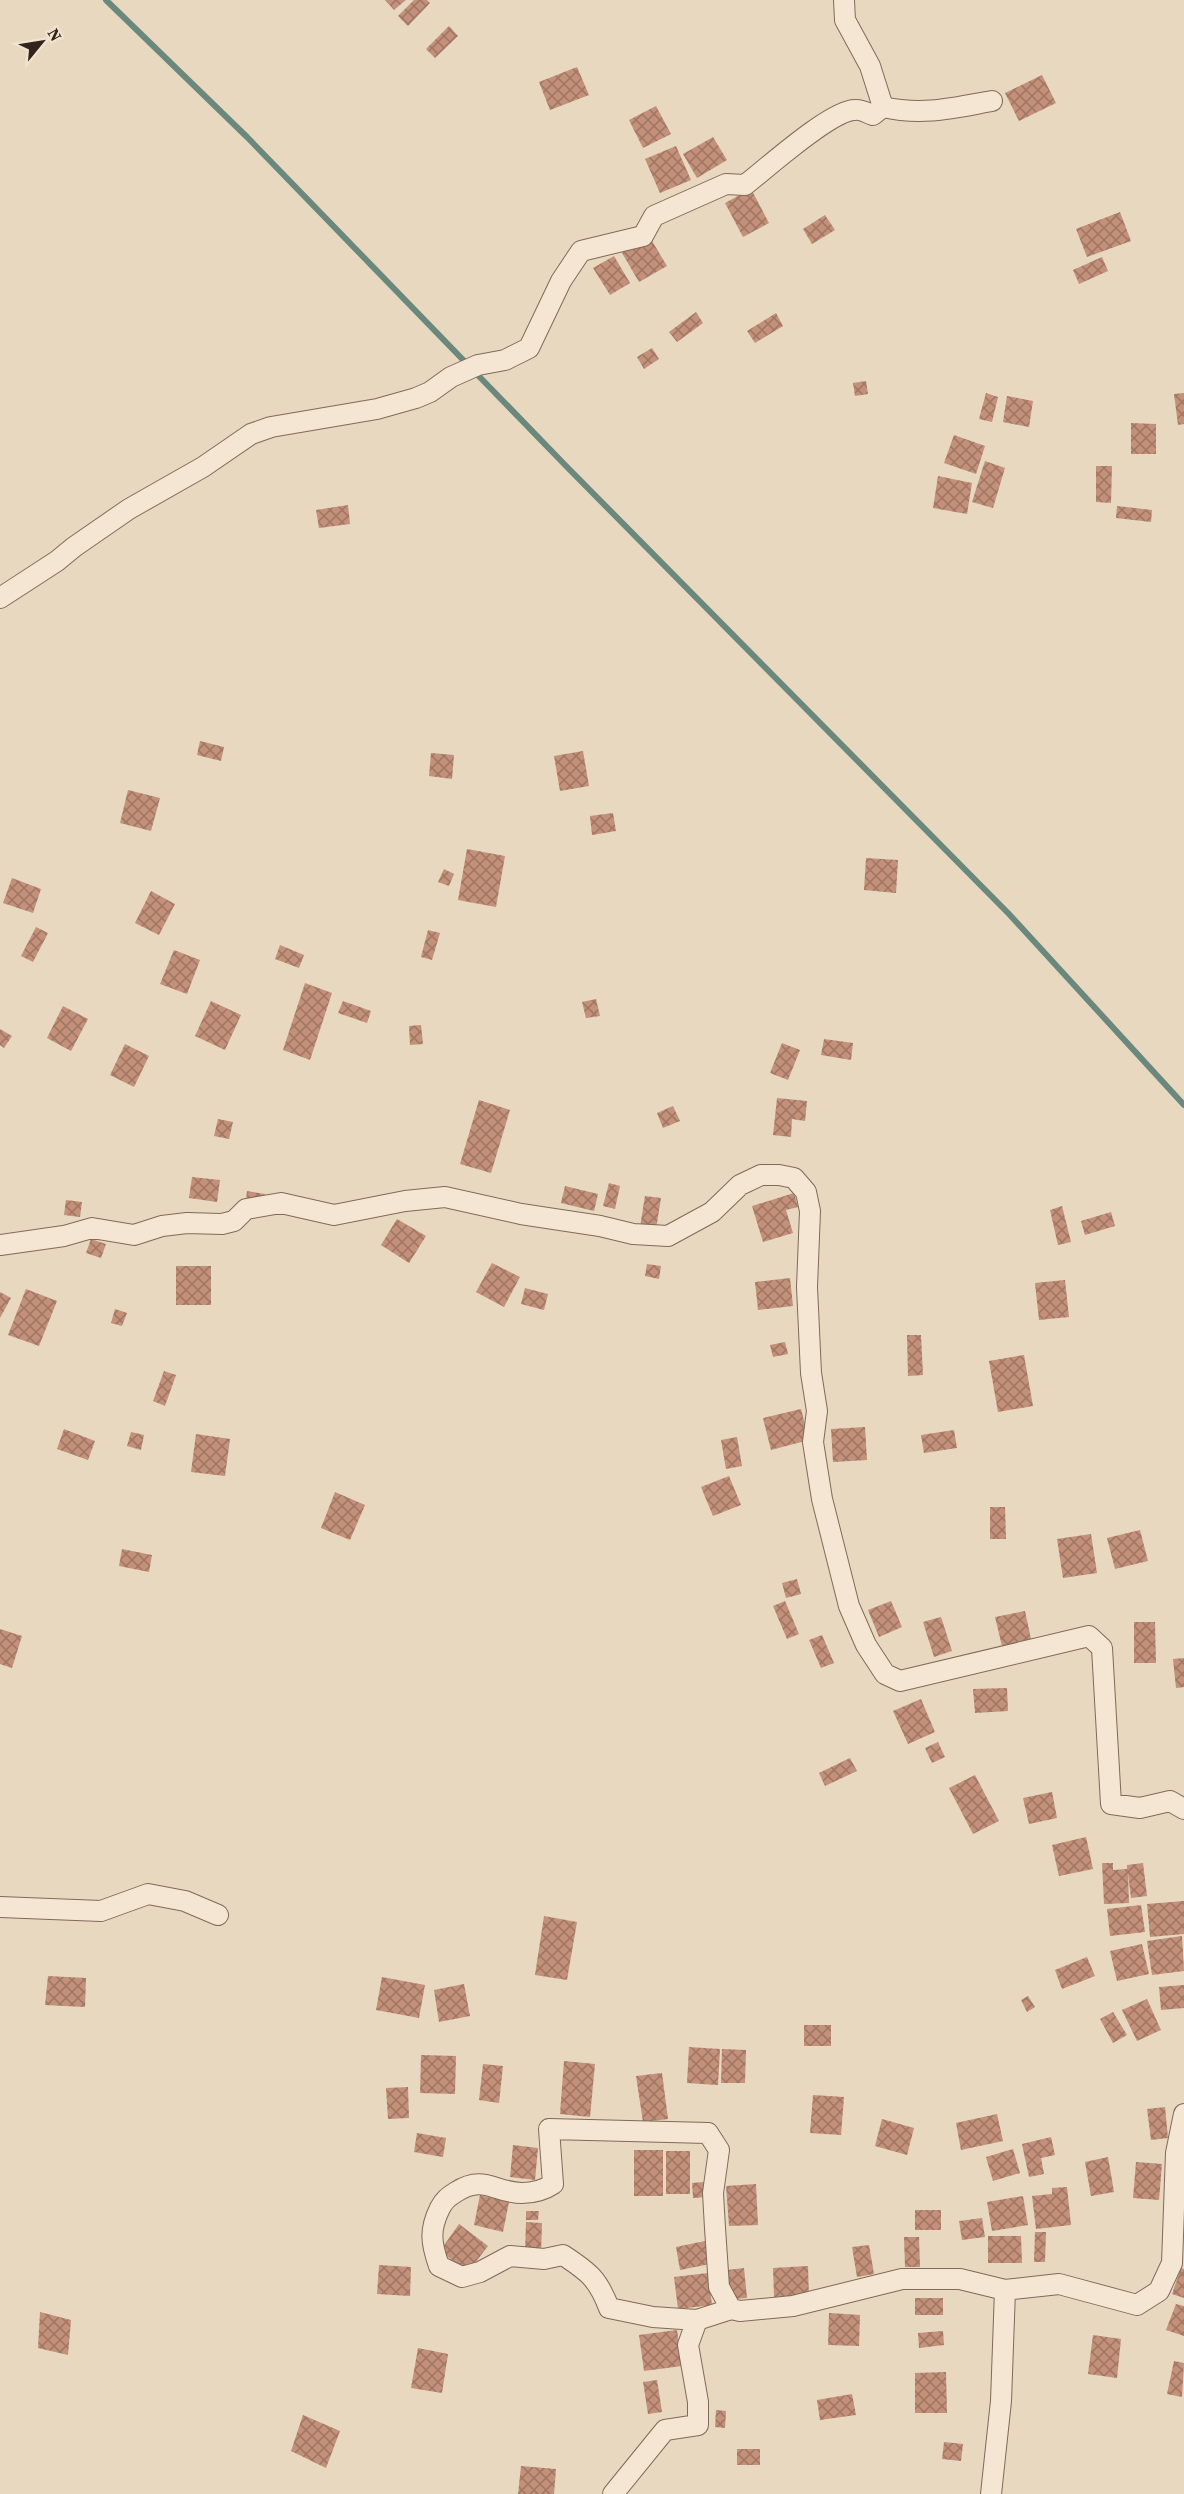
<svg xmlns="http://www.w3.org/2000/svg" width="1184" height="2494" font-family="'Source Serif 4',serif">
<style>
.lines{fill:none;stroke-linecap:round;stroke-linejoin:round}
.stream{stroke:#6b887d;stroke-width:6}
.building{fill:url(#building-cross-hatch)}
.minor-casing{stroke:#806a5a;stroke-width:22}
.minor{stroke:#f4e6d2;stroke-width:20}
</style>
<defs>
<pattern id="building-cross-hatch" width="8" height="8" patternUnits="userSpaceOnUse" patternTransform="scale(1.5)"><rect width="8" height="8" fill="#c3907a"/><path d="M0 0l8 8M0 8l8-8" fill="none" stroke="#9f7563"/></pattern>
</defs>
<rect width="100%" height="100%" fill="#e8d8c0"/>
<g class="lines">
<polyline class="stream" points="106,0 247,137 568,468 1009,914 1184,1105"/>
</g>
<g class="building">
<polygon points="385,0 406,0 394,10"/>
<polygon points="414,0 427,0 430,3 408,26 398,16"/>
<polygon points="449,26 458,36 435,58 426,49"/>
<polygon points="577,67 589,95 550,110 539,82"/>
<polygon points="1042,75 1056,103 1019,121 1005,93"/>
<polygon points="656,106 671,134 643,148 629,120"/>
<polygon points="713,137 727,160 697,178 683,154"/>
<polygon points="676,146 691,180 660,193 645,159"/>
<polygon points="751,189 769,223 743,237 725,203"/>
<polygon points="1120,212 1131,241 1087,257 1076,229"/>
<polygon points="825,215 835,230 812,244 803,229"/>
<polygon points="649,236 667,266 639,282 622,253"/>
<polygon points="614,256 630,283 610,295 593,268"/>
<polygon points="1102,257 1108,271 1079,284 1073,270"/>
<polygon points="696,312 703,323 677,342 669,332"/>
<polygon points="776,313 783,326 755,343 747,331"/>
<polygon points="652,348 659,359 644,369 637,357"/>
<polygon points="866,381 868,394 855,396 853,383"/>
<polygon points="986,393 998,397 992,422 979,419"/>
<polygon points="1184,393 1184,424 1178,425 1174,394"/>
<polygon points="1007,396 1033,401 1029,427 1003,422"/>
<polygon points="1131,423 1156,424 1156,454 1131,454"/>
<polygon points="954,435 985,446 976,474 944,463"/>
<polygon points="985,461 1005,468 993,508 972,502"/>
<polygon points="1096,466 1112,466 1111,503 1096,502"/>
<polygon points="938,476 972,483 967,514 933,508"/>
<polygon points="348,505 350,524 319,528 316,510"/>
<polygon points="1117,506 1152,510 1151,522 1116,518"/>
<polygon points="200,741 224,747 221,761 197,755"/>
<polygon points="583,751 589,786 560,791 554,756"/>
<polygon points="431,753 454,755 452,779 429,776"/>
<polygon points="128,790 160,798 151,831 120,823"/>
<polygon points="613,813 616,831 592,835 590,816"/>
<polygon points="467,849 505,856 496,907 458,900"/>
<polygon points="866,858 898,860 896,893 864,890"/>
<polygon points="444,869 454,874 449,886 438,882"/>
<polygon points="12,878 41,889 33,913 3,903"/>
<polygon points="151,891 175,904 159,935 135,923"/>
<polygon points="36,927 48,933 33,962 21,956"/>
<polygon points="428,930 440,933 432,960 421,957"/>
<polygon points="280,945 304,955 299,968 275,959"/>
<polygon points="174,950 200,960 187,994 160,984"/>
<polygon points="305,983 332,993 310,1060 283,1050"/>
<polygon points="596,999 600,1016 586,1018 582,1002"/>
<polygon points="211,1001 241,1015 225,1050 195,1036"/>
<polygon points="343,1001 371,1011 367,1023 338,1013"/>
<polygon points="63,1006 88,1019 71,1051 47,1038"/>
<polygon points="421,1025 423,1044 410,1045 409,1026"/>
<polygon points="0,1029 12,1036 4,1048 0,1045"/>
<polygon points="824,1039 853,1043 851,1060 821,1055"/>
<polygon points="782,1043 800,1050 788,1080 770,1073"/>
<polygon points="125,1044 149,1056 134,1087 110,1075"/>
<polygon points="777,1098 807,1101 805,1121 792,1119 791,1137 773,1135"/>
<polygon points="479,1100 510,1110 491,1173 460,1164"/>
<polygon points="673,1106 680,1121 663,1128 657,1113"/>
<polygon points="218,1119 233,1122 229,1139 214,1136"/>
<polygon points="192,1177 220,1180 217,1202 189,1198"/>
<polygon points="609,1183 620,1186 615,1209 603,1206"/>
<polygon points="565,1186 598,1194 594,1211 561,1203"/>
<polygon points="247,1191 265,1194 264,1202 246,1199"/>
<polygon points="794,1193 798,1207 786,1210 793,1233 763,1242 752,1206"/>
<polygon points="645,1196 661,1198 656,1229 640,1227"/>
<polygon points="66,1200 82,1202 80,1217 64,1215"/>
<polygon points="1062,1206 1071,1242 1058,1245 1050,1210"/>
<polygon points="1111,1212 1115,1226 1085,1235 1081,1221"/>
<polygon points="397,1219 426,1236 409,1263 381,1245"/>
<polygon points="91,1239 106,1244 101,1258 86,1253"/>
<polygon points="492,1263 520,1277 504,1307 476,1292"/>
<polygon points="647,1264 661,1266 659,1279 645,1276"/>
<rect x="176" y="1266" width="35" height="39"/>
<polygon points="790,1278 793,1306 758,1310 755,1282"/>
<polygon points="1065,1280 1069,1317 1039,1320 1035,1283"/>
<polygon points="525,1288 548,1294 544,1310 521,1304"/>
<polygon points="26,1289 57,1301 39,1346 8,1335"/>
<polygon points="0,1292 11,1298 0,1318"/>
<polygon points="115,1309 127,1313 122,1326 111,1323"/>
<polygon points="907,1335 921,1335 923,1375 908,1376"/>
<polygon points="785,1342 788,1354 773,1357 770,1345"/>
<polygon points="1024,1355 1033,1406 998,1412 989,1361"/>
<polygon points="164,1371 176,1375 165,1406 153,1401"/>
<polygon points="801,1409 809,1440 771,1450 763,1418"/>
<polygon points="865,1427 867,1460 833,1462 831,1429"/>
<polygon points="64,1429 95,1441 88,1460 57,1449"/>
<polygon points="954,1430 957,1448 924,1453 921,1435"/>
<polygon points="131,1432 144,1435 141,1450 127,1446"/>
<polygon points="196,1434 230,1439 225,1476 191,1472"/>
<polygon points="737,1437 742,1466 726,1469 721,1440"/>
<polygon points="729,1476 741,1505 713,1516 701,1487"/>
<polygon points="335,1492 365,1505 350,1540 321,1528"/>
<polygon points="990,1507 1005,1507 1006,1539 990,1539"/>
<polygon points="1140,1530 1148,1561 1115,1569 1107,1538"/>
<polygon points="1091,1534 1097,1573 1063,1578 1057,1539"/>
<polygon points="122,1549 152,1555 149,1572 119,1566"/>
<polygon points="797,1579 801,1594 786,1598 782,1583"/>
<polygon points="785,1601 799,1634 787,1639 773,1606"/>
<polygon points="891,1601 902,1627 879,1637 868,1610"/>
<polygon points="1025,1611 1031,1639 1002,1646 995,1617"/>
<polygon points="941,1617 952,1651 934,1657 923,1622"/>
<polygon points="1134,1622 1155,1622 1156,1663 1134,1663"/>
<polygon points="0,1629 22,1636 12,1668 0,1664"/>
<polygon points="822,1635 834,1663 821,1668 809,1640"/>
<polygon points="1184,1658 1184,1687 1176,1688 1173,1659"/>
<polygon points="1007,1688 1008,1711 975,1713 973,1689"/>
<polygon points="921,1699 935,1732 908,1744 893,1711"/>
<polygon points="938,1742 945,1757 932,1763 925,1748"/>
<polygon points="850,1758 857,1771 825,1786 819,1773"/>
<polygon points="975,1775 999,1821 973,1834 949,1788"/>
<polygon points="1052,1792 1057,1818 1029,1824 1023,1798"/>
<polygon points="1086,1837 1093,1869 1059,1876 1052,1845"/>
<polygon points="1102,1863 1113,1863 1113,1870 1127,1869 1127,1865 1143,1863 1147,1896 1131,1898 1128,1873 1129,1903 1104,1904"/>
<polygon points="1184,1901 1184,1934 1150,1937 1147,1904"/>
<polygon points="1141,1905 1145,1932 1110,1936 1107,1909"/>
<polygon points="544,1916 577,1922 567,1980 535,1975"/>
<polygon points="1182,1936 1184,1971 1152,1975 1147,1941"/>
<polygon points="1142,1944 1149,1974 1117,1981 1110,1951"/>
<polygon points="1087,1957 1095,1976 1062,1989 1055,1970"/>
<polygon points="48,1976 86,1978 85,2007 45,2005"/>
<polygon points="382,1977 425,1985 419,2018 376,2010"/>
<polygon points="464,1984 470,2016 439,2022 434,1990"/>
<polygon points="1184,1985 1184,2008 1161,2010 1159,1987"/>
<polygon points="1028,1996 1035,2007 1027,2012 1021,2000"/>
<polygon points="1147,1999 1161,2030 1137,2041 1122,2010"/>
<polygon points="1113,2012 1127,2035 1113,2043 1100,2019"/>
<rect x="804" y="2025" width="27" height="21"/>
<polygon points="689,2047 720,2049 718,2085 687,2083"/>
<polygon points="722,2049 746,2050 745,2083 721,2083"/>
<polygon points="421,2055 456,2056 455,2094 420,2093"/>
<polygon points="564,2061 595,2064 590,2117 560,2114"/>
<polygon points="483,2064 503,2066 499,2103 479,2100"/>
<polygon points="662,2073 668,2119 643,2122 636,2076"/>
<polygon points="408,2087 409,2118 388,2119 386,2088"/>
<polygon points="813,2095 844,2097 841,2135 810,2133"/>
<polygon points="1165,2107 1168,2138 1151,2140 1147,2109"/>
<polygon points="997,2114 1003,2141 961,2150 956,2123"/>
<polygon points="882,2119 914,2128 907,2155 875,2146"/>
<polygon points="417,2133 446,2138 443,2157 414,2152"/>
<polygon points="1051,2137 1055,2155 1041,2158 1044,2174 1029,2177 1022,2144"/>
<polygon points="513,2145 538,2148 535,2180 510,2177"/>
<polygon points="1013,2149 1020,2173 993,2181 986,2157"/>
<rect x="634" y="2150" width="29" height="46"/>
<rect x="666" y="2151" width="24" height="43"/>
<polygon points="1108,2157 1114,2192 1091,2196 1085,2162"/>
<polygon points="1136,2162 1162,2164 1159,2200 1133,2198"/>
<polygon points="704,2182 705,2197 693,2198 692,2183"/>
<polygon points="756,2184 758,2225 729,2226 726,2186"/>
<polygon points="1067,2187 1071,2225 1036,2229 1032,2196 1052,2194 1052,2188"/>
<polygon points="480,2195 509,2202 503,2232 474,2225"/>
<polygon points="1023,2196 1028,2225 992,2231 987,2202"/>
<rect x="915" y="2210" width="26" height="20"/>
<polygon points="526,2211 539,2211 538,2220 526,2220"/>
<polygon points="982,2218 985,2237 962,2240 959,2221"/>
<polygon points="526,2222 542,2223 541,2254 525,2253"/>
<polygon points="459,2224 488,2246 468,2272 440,2251"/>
<polygon points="1035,2232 1046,2232 1045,2262 1034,2262"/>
<polygon points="988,2236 1021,2236 1022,2263 988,2263"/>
<polygon points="904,2237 919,2237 920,2267 905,2267"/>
<polygon points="705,2241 710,2264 680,2270 676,2247"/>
<polygon points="869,2245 874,2274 857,2277 852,2247"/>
<polygon points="379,2265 411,2267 410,2296 377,2294"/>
<polygon points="808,2266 809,2296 774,2297 773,2268"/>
<polygon points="744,2268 747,2298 730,2299 727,2270"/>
<polygon points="1181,2268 1184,2269 1184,2298 1172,2294"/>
<polygon points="708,2273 712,2305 678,2309 674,2277"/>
<rect x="915" y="2298" width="28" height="17"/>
<polygon points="1176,2304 1184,2306 1184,2336 1166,2330"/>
<polygon points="40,2312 71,2320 68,2355 38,2348"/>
<polygon points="829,2313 860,2315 859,2346 828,2345"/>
<polygon points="677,2330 682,2366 644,2371 639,2335"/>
<polygon points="943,2331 944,2345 919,2348 918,2333"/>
<polygon points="1093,2335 1121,2339 1117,2378 1088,2374"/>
<polygon points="418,2348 448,2354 442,2393 411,2388"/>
<polygon points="1174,2361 1184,2363 1182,2397 1167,2394"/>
<polygon points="946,2372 947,2413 915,2413 915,2373"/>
<polygon points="657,2380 662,2412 648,2414 643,2382"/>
<polygon points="852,2394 856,2415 820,2420 817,2400"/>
<polygon points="716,2410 726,2411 725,2428 715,2427"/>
<polygon points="303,2415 340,2431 326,2468 291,2451"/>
<polygon points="944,2442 963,2444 961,2461 942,2459"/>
<rect x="737" y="2449" width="23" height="16"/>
<polygon points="521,2466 556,2469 554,2494 518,2494"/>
</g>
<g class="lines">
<g class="minor-casing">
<g id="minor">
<path d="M883,107c40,9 70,1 109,-6"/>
<path d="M0,598l57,-37 17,-14 55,-38 74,-42 48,-33 20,-7 106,-18 39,-11 14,-6 21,-15 27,-12 27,-5 24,-12 32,-67 20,-30 62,-15 11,-20 72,-32 19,1c22,-17 86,-75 110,-75 6,-1 12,3 18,5l10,-8 -13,-41 -25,-46 -1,-20"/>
<polyline points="0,1245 64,1236 92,1228 134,1235 162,1226 187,1223 222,1224 234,1221 246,1209 281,1203 334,1215 405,1201 445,1197 521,1214 600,1226 633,1234 668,1236 712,1212 740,1185 761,1175 779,1175 794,1178 806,1192 810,1211 807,1287 811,1373 817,1411 813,1442 822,1499 849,1606 866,1645 885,1674 900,1681 1089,1636 1102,1648 1111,1804 1140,1808 1170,1801 1184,1809"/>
<polyline points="0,1907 101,1911 148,1894 185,1901 218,1915"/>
<polyline points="697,2320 731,2309"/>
<path d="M613,2494l52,-64 33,-5v-23l-10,-57 9,-25 -44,-3 -44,-9c-11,-29 -20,-36 -46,-53l-19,4 -34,-3 -30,16 -18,5 -23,-11c-8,-23 -10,-36 1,-58 4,-8 8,-11 16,-16 28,-18 39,1 66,1 12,0 22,-3 31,-9l-4,-55 159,4 11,17 -6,43 2,35 4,59 12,22 9,2 53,-5 109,-27h58l45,11"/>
<polyline points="991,2494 1001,2401 1005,2290 1059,2284 1137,2305 1159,2291 1172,2263 1176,2153 1184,2114"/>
</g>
</g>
<use href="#minor" class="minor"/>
</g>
<g transform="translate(42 42) rotate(60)" stroke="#f1e3cf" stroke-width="4.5" paint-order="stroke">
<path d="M0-4.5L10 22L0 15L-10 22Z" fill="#31241d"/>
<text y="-9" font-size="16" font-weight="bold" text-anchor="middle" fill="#31241d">N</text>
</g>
</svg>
